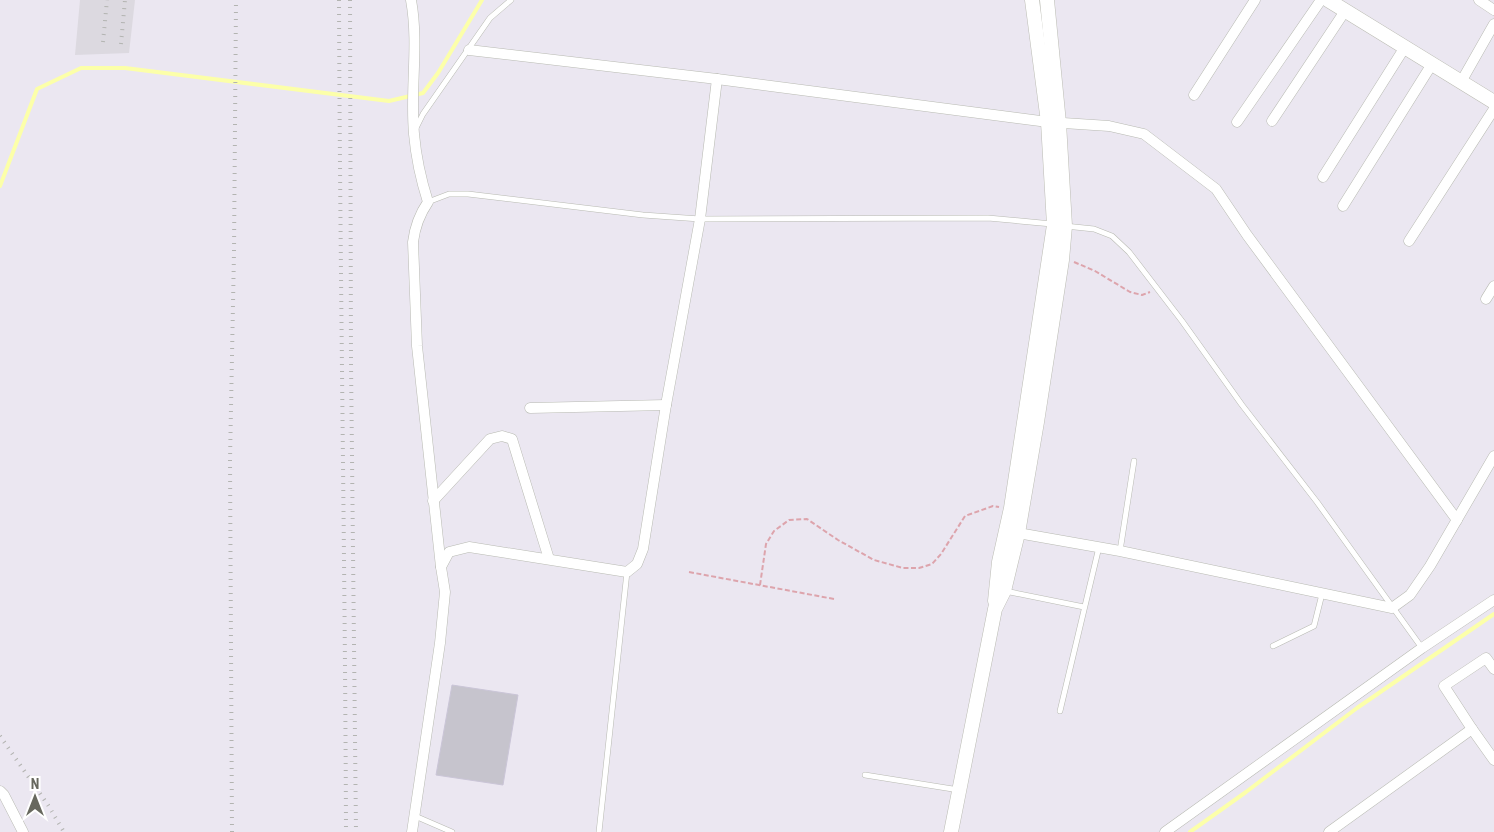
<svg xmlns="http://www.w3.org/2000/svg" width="1494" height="832" font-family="'Roboto Condensed',sans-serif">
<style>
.industrial{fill:#dcd9e0}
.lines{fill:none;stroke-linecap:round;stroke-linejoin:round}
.stream{stroke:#fcffa9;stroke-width:4}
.building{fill:#c6c4cd;stroke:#cac5d7}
.lane-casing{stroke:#b8bab2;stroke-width:6}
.street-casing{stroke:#b8bab2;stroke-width:11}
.secondary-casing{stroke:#bbbcb3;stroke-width:15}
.path{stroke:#dda4ac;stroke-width:2;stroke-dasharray:5 2.5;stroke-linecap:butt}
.lane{stroke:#fff;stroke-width:5}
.street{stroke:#fff;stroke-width:10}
.secondary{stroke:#fff;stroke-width:14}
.rail{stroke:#b3b4b1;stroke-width:4;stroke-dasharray:1 6;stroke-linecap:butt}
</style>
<rect width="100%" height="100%" fill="#ebe7f1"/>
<polygon class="industrial" points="80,0 135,0 129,53 75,55"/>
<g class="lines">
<g class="stream">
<polyline points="0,186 37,89 81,68 125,68 389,101 423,93 438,73 482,0"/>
<polyline points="1190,832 1246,792 1357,708 1494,614"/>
</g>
</g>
<polygon class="building" points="452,685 518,695 503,785 436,775"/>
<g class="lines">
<g class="lane-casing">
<g id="lane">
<polyline points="415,130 423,114 490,18 511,0"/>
<polyline points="428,202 449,194 468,194 643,215 700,219 988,218 1052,224"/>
<polyline points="1065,226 1094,229 1112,236 1129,252 1182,321 1242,405 1317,502 1422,648"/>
<polyline points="1120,551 1134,461"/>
<polyline points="1005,591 1084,607"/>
<polyline points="1273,646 1314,626 1322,594"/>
<polyline points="1060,711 1099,547"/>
<polyline points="865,775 959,790"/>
<polyline points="415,816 452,832"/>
<polyline points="599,832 627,572"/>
</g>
</g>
<g class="street-casing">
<g id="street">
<path d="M411,0c8,44 -1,89 3,134 2,23 7,46 14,68 -9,13 -13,24 -15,40l4,104 24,221"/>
<polyline points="1479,0 1494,10"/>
<polyline points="469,50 717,79 1048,122 1109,126 1144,134 1216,189 1247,235 1457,520"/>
<polyline points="1461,82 1494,24"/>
<polyline points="1194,95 1255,0"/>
<polyline points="1272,121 1345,11"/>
<polyline points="1237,122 1321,0"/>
<polyline points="1323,177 1405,47"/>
<polyline points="1343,206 1432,64"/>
<polyline points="1409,241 1494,109"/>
<polyline points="1486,299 1494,286"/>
<polyline points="530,408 666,405"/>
<polyline points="433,501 490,439 502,436 512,439 549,559"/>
<polyline points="1018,533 1120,551 1392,608 1410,595 1430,566 1494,456"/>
<polyline points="1494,669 1486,658 1444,686 1472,729 1494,760"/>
<polyline points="0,791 4,795 23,832"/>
<polyline points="412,832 440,643 445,592 441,567 449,552 469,547 627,572 637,564 643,549 666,405 700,219 717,79"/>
<polyline points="1165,832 1422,648 1494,600"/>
<polyline points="1329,832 1472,729"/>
</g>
</g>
<g class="secondary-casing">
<g id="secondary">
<polyline points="1328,0 1494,102"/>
<polyline points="995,601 999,562 1011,508 1054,225 1048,122 1032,0"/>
<polyline points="951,832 995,609 1004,591 1018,533 1037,422 1062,260 1065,226 1059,123 1047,0"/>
</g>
</g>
<g class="path">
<polyline points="1074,262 1095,271 1130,292 1142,295 1150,292"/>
<polyline points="689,572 834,599"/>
<polyline points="760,585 766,544 774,531 789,520 807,519 838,540 874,560 903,568 919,568 932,564 941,554 965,516 993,506 999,507"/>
</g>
<use href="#lane" class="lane"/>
<use href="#street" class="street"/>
<use href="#secondary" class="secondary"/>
<g class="rail">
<path d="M339,0c1,277 6,555 7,832"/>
<polyline points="350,0 351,362 356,832"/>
<polyline points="103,42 107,0"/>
<polyline points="121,44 125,0"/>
<polyline points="0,736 48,805 64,832"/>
<polyline points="232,832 230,460 234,252 236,0"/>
</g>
</g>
<g transform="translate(35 797)" stroke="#ffffff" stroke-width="4" paint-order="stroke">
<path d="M0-4L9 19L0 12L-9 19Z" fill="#67685e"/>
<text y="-8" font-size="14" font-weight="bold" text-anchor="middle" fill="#67685e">N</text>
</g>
</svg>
